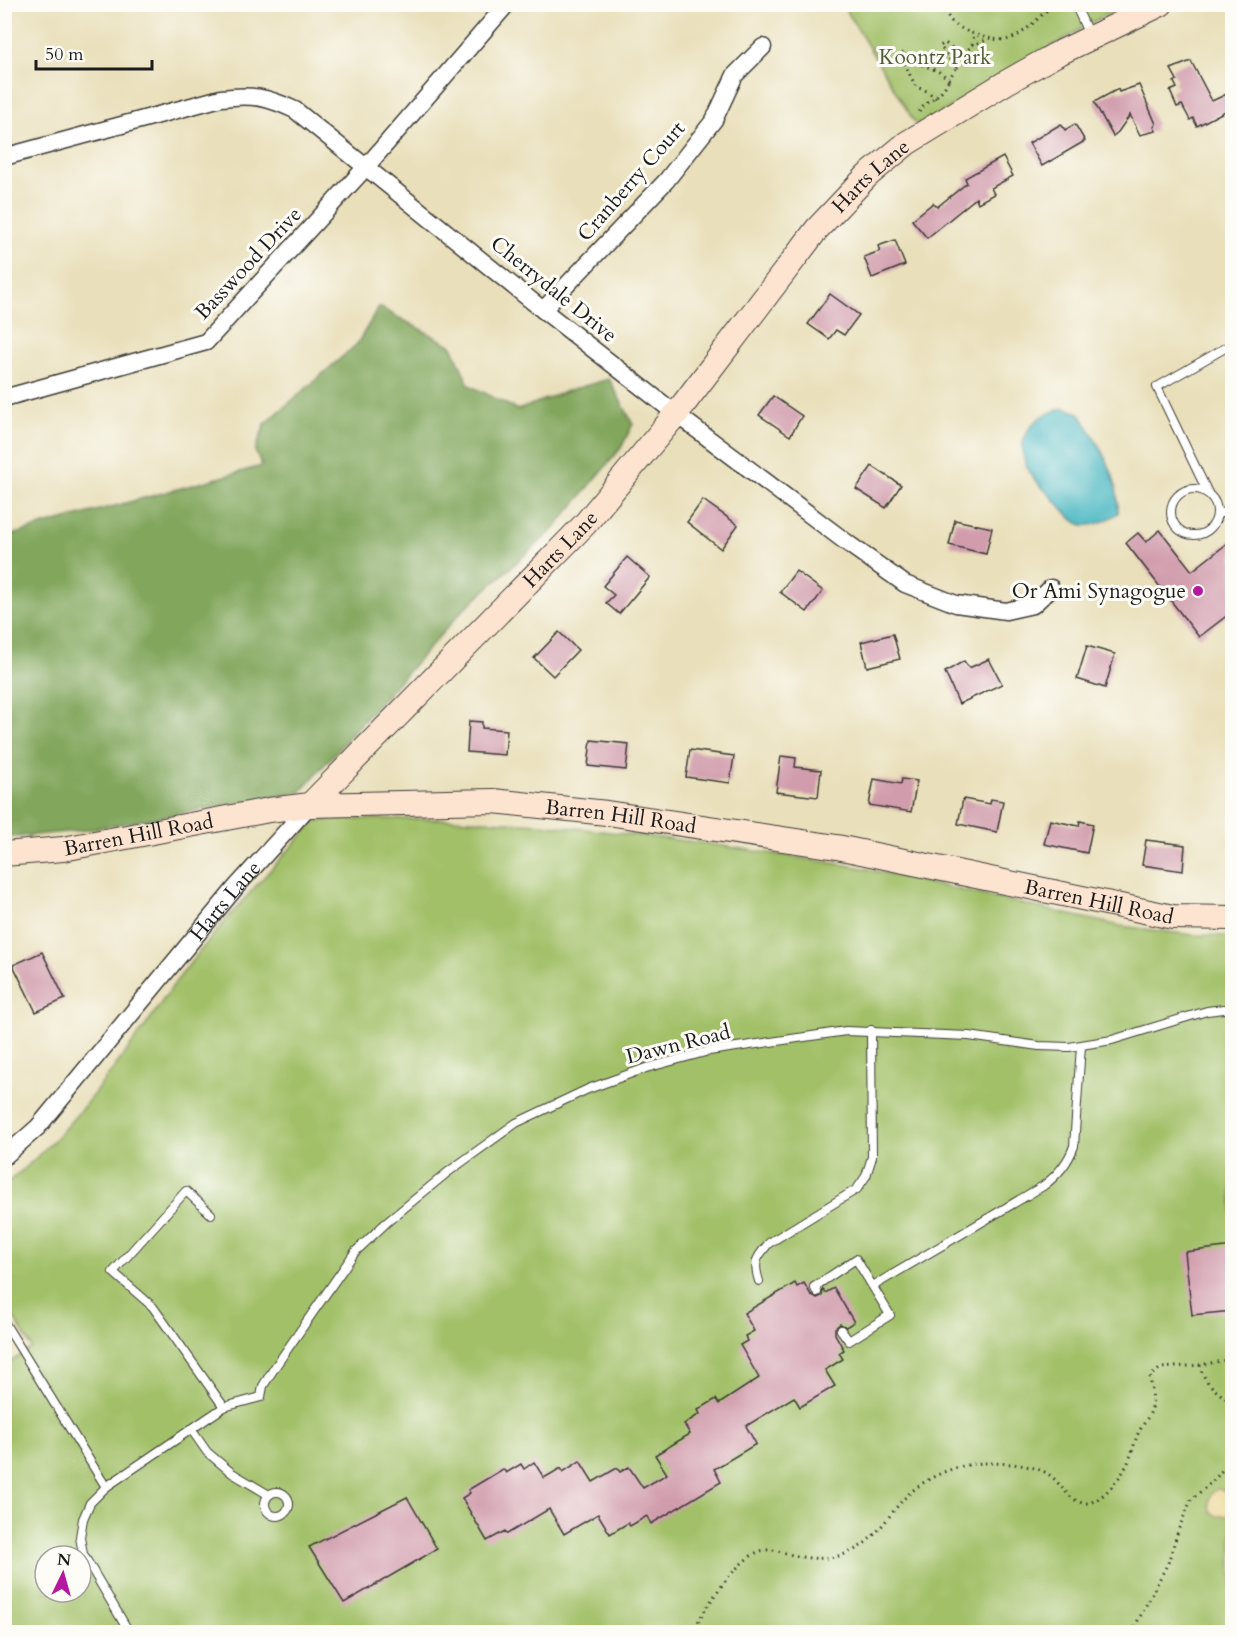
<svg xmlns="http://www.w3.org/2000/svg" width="1237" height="1637" font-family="Cardo,serif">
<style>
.green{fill:#a2c068;stroke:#5f6e42;stroke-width:1.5;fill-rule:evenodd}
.forest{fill:#81a65c;stroke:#4e613c;stroke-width:1.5}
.sand{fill:#eeda9e;stroke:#857b5d;stroke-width:1.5}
.water{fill:#49b7c2;stroke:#326a6f;stroke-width:1.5}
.building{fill:#d19dad}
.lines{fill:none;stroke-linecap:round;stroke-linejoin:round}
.lane-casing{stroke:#3b3934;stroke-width:10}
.street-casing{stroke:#3b3934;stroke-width:19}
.secondary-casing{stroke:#3b3934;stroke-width:26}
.path{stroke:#3b3934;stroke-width:3;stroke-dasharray:1.5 4.5;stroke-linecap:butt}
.lane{stroke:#fff;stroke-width:8}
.street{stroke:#fff;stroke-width:16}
.secondary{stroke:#fde4d1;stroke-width:24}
.poi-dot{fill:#b5179e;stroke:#fdfcf7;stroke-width:2}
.labels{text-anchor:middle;stroke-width:6;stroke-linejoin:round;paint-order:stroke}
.park-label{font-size:21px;fill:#525e3a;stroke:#fdfcf7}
.street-label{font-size:21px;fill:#1c1c1c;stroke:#fdfcf7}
.poi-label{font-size:21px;fill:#1c1c1c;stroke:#fdfcf7;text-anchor:end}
</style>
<rect width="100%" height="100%" fill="#fdfcf7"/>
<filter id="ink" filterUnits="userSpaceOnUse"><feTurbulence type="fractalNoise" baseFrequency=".0167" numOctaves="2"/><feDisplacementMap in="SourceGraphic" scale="12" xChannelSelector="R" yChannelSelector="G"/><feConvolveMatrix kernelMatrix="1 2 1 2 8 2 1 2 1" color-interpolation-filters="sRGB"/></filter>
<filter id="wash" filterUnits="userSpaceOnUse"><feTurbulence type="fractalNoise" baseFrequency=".008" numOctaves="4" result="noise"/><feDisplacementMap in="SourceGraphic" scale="24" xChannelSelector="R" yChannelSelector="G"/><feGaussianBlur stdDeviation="1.35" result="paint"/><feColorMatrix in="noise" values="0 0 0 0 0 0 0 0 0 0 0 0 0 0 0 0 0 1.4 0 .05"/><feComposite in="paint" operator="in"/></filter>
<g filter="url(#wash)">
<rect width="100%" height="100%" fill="#e9dfba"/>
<g class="green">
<polygon points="843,5 1130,5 1101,17 923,124 915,123"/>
<path d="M352,819h101l88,5 162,19 155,24 262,59 73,9 39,1v696h-1227l-1,-266 28,-18 -27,-45v-119c52,-38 98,-101 136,-152 12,-16 22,-33 34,-49 43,-57 92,-109 140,-162zM45,1556h36v36h-36z"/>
</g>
<polygon class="forest" points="379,307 452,346 469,385 518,410 567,391 609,379 633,424 621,448 553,530 463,610 300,792 87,830 5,838 5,537 48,524 262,466 255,451 265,424 357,344"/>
<path class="sand" d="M1217,1489l7,1 3,5h5v-3v24h-15l-6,-4c-4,-10 -3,-17 6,-23z"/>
<path class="water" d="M1064,408l15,5c20,31 41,62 39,100 -10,7 -22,14 -35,12 -11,-2 -20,-17 -28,-24 -7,-9 -19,-18 -25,-28 -19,-33 1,-57 34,-65z"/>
<g id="blocks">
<g class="building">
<polygon points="1191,61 1212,101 1233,91 1233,107 1197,126 1193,118 1190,120 1182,105 1177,107 1170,91 1177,88 1174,82 1177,80 1171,69"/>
<polygon points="1139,85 1156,124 1154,127 1156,131 1140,135 1130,115 1118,132 1113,136 1094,102 1118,89 1119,92"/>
<polygon points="1061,124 1065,130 1075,124 1085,141 1042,166 1029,143"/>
<polygon points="1003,157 1013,176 991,188 994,194 978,203 976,198 927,238 912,220 933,203 937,207 967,183 965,178"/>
<polygon points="895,240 905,265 872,278 864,257 880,251 878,246"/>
<polygon points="830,294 859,315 844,335 836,330 829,339 808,324"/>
<polygon points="773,396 802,416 790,436 759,415"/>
<polygon points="872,466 901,485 886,508 856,489"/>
<polygon points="703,500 738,525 721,549 687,522"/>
<polygon points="955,520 992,528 986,554 949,545"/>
<polygon points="1160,530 1192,571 1233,539 1233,611 1199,637 1126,543 1138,533 1146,542"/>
<polygon points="627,557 650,577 619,614 606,603 614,595 603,586"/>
<polygon points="796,571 823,591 807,612 780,592"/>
<polygon points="559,632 578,650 553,676 534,658"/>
<polygon points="893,634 900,659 867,667 861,642"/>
<polygon points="1087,646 1115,654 1105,688 1077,679"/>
<polygon points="989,659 1002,684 959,704 945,672 964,661 969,668"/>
<polygon points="469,721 482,722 482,728 507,730 505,755 467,752"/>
<polygon points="591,740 629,744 626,770 588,766"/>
<polygon points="690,750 734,756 730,783 686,777"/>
<polygon points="781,756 796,758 795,767 821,770 818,797 776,792"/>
<polygon points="874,779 901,784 902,779 917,781 911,812 869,805"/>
<polygon points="963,799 990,804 991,799 1003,801 997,832 958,824"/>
<polygon points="1050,820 1079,826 1080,821 1093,824 1087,853 1044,844"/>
<polygon points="1146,840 1185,845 1183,871 1142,865"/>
<polygon points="42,952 65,999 36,1012 13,965"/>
<polygon points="1233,1246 1233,1311 1192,1315 1185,1252"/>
<polygon points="795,1283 797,1287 804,1283 811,1295 817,1298 822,1296 823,1289 825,1293 834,1288 854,1322 846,1327 840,1324 835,1328 835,1334 844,1350 839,1353 843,1359 825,1370 835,1386 800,1407 794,1397 746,1426 756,1444 714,1469 721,1482 651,1524 647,1516 630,1526 628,1523 610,1534 598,1514 564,1534 549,1509 507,1534 505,1531 487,1541 462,1498 470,1493 468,1490 503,1469 506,1473 521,1464 524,1469 534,1462 544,1478 561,1468 563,1472 580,1461 593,1482 617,1468 620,1472 629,1467 643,1488 667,1474 655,1455 690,1434 684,1424 700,1414 698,1410 716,1399 719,1404 759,1378 740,1345 747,1341 745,1336 754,1331 744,1313"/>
<polygon points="407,1497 437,1549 344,1603 309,1547"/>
</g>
</g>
</g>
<g filter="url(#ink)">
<use href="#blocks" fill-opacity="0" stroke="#3b3934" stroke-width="1.5"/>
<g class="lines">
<g class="lane-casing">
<g id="lane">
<polyline points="1075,4 1090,37"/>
<circle cx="1194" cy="512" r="23"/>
<polyline points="1208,493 1157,387 1232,344"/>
<polyline points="1218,514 1232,510"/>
<polyline points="211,1214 186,1191 113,1272 153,1307 224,1407"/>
<path d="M759,1281c-6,-19 -3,-23 10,-38l88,-54 9,-13 6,-19 -1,-127"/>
<path d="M873,1286l170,-100c15,-11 25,-23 31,-40l7,-100"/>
<polyline points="817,1292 814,1287 856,1259 890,1315 849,1341 841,1330"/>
<polyline points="4,1322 106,1487"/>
<polyline points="191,1429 207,1452 232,1473 269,1495"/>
<circle cx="277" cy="1504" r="12"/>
<polyline points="129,1632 83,1554 80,1537 83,1519 90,1503 106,1487 224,1407 261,1397 263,1386 275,1367 355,1252 386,1223 448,1172 516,1123 588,1089 646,1068 709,1051 846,1031 969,1036 1039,1046 1069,1047 1112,1040 1207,1011 1232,1008"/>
</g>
</g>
<g class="street-casing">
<g id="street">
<path d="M4,157l217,-59c31,-4 46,-1 74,12l248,200 133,104 174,131 55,39 51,20 50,7 27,-6 18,-17"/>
<polyline points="543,310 666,181 714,120 735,75 763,47"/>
<polyline points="4,398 206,342 366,167 507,4"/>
<path id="s1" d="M4,1157l34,-30 198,-240 74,-82"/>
</g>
</g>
<g class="secondary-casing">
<g id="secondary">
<path id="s2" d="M310,805l275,-281 91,-110 141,-185 50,-53 40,-33 100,-61 48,-27 106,-51"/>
<path id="s3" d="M4,854l59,-5 206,-39 41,-5 183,-4 114,12 230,34 336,70 59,1"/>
</g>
</g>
<g class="path">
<path d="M947,4c0,5 -1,10 2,14 7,13 46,25 60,21 13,-3 27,-19 37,-28l1,-7"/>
<polyline points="972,45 987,40"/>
<polyline points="957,68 963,56"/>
<polyline points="936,98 927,91 916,87 903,61 902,54 905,52 920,64 938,71 949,79 956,68 940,46 945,43 963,56 972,45 974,34"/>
<path d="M919,112c10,-15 21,-13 30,-33"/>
<path d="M1200,1365c3,18 19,28 32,38"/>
<path d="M692,1632c15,-25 36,-62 62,-78 15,-9 27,-1 43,2 17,4 37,3 53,-4 28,-12 40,-42 61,-60 21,-18 48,-28 75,-29 18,0 47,1 62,11 13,8 22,31 40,29 13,-2 30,-22 36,-33 7,-11 9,-23 13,-34 4,-10 12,-18 15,-28 2,-9 -1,-22 -2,-32l11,-8 39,-3 32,-6"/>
<polyline points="1132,1632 1168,1563 1179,1528 1191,1500 1216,1478 1232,1458"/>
</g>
<use href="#lane" class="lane"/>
<use href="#street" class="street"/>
<use href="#secondary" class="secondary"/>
</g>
</g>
<circle class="poi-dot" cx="1198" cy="591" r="6"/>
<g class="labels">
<g class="park-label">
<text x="935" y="64">Koontz Park</text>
</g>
<g class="street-label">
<text dy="7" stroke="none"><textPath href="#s2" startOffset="844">Harts Lane</textPath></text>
<text transform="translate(631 181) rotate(-49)" y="7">Cranberry Court</text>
<text transform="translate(248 263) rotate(-47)" y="7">Basswood Drive</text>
<text transform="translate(554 289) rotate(39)" y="7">Cherrydale Drive</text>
<text dy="7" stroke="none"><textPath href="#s2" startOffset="358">Harts Lane</textPath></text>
<text dy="7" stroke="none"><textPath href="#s3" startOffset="622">Barren Hill Road</textPath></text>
<text dy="7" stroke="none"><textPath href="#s3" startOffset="136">Barren Hill Road</textPath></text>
<text dy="7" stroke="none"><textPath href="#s1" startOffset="339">Harts Lane</textPath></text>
<text dy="7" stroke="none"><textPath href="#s3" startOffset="1108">Barren Hill Road</textPath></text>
<text transform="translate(678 1044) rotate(-14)" y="7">Dawn Road</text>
</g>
<g class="poi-label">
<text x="1186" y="598">Or Ami Synagogue</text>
</g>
</g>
<rect width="1237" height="1637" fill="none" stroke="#fdfcf7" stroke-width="24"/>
<g transform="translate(63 1574) rotate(5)"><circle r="28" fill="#fdfcf7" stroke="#a3a29f" stroke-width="1.5"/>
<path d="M0-4.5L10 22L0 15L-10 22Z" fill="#b5179e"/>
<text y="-9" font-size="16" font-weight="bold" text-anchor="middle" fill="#1c1c1c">N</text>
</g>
<path d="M36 60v9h116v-9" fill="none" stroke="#1c1c1c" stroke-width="3"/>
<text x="45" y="60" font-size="18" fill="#1c1c1c" stroke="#fdfcf7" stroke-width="4.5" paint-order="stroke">50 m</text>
</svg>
